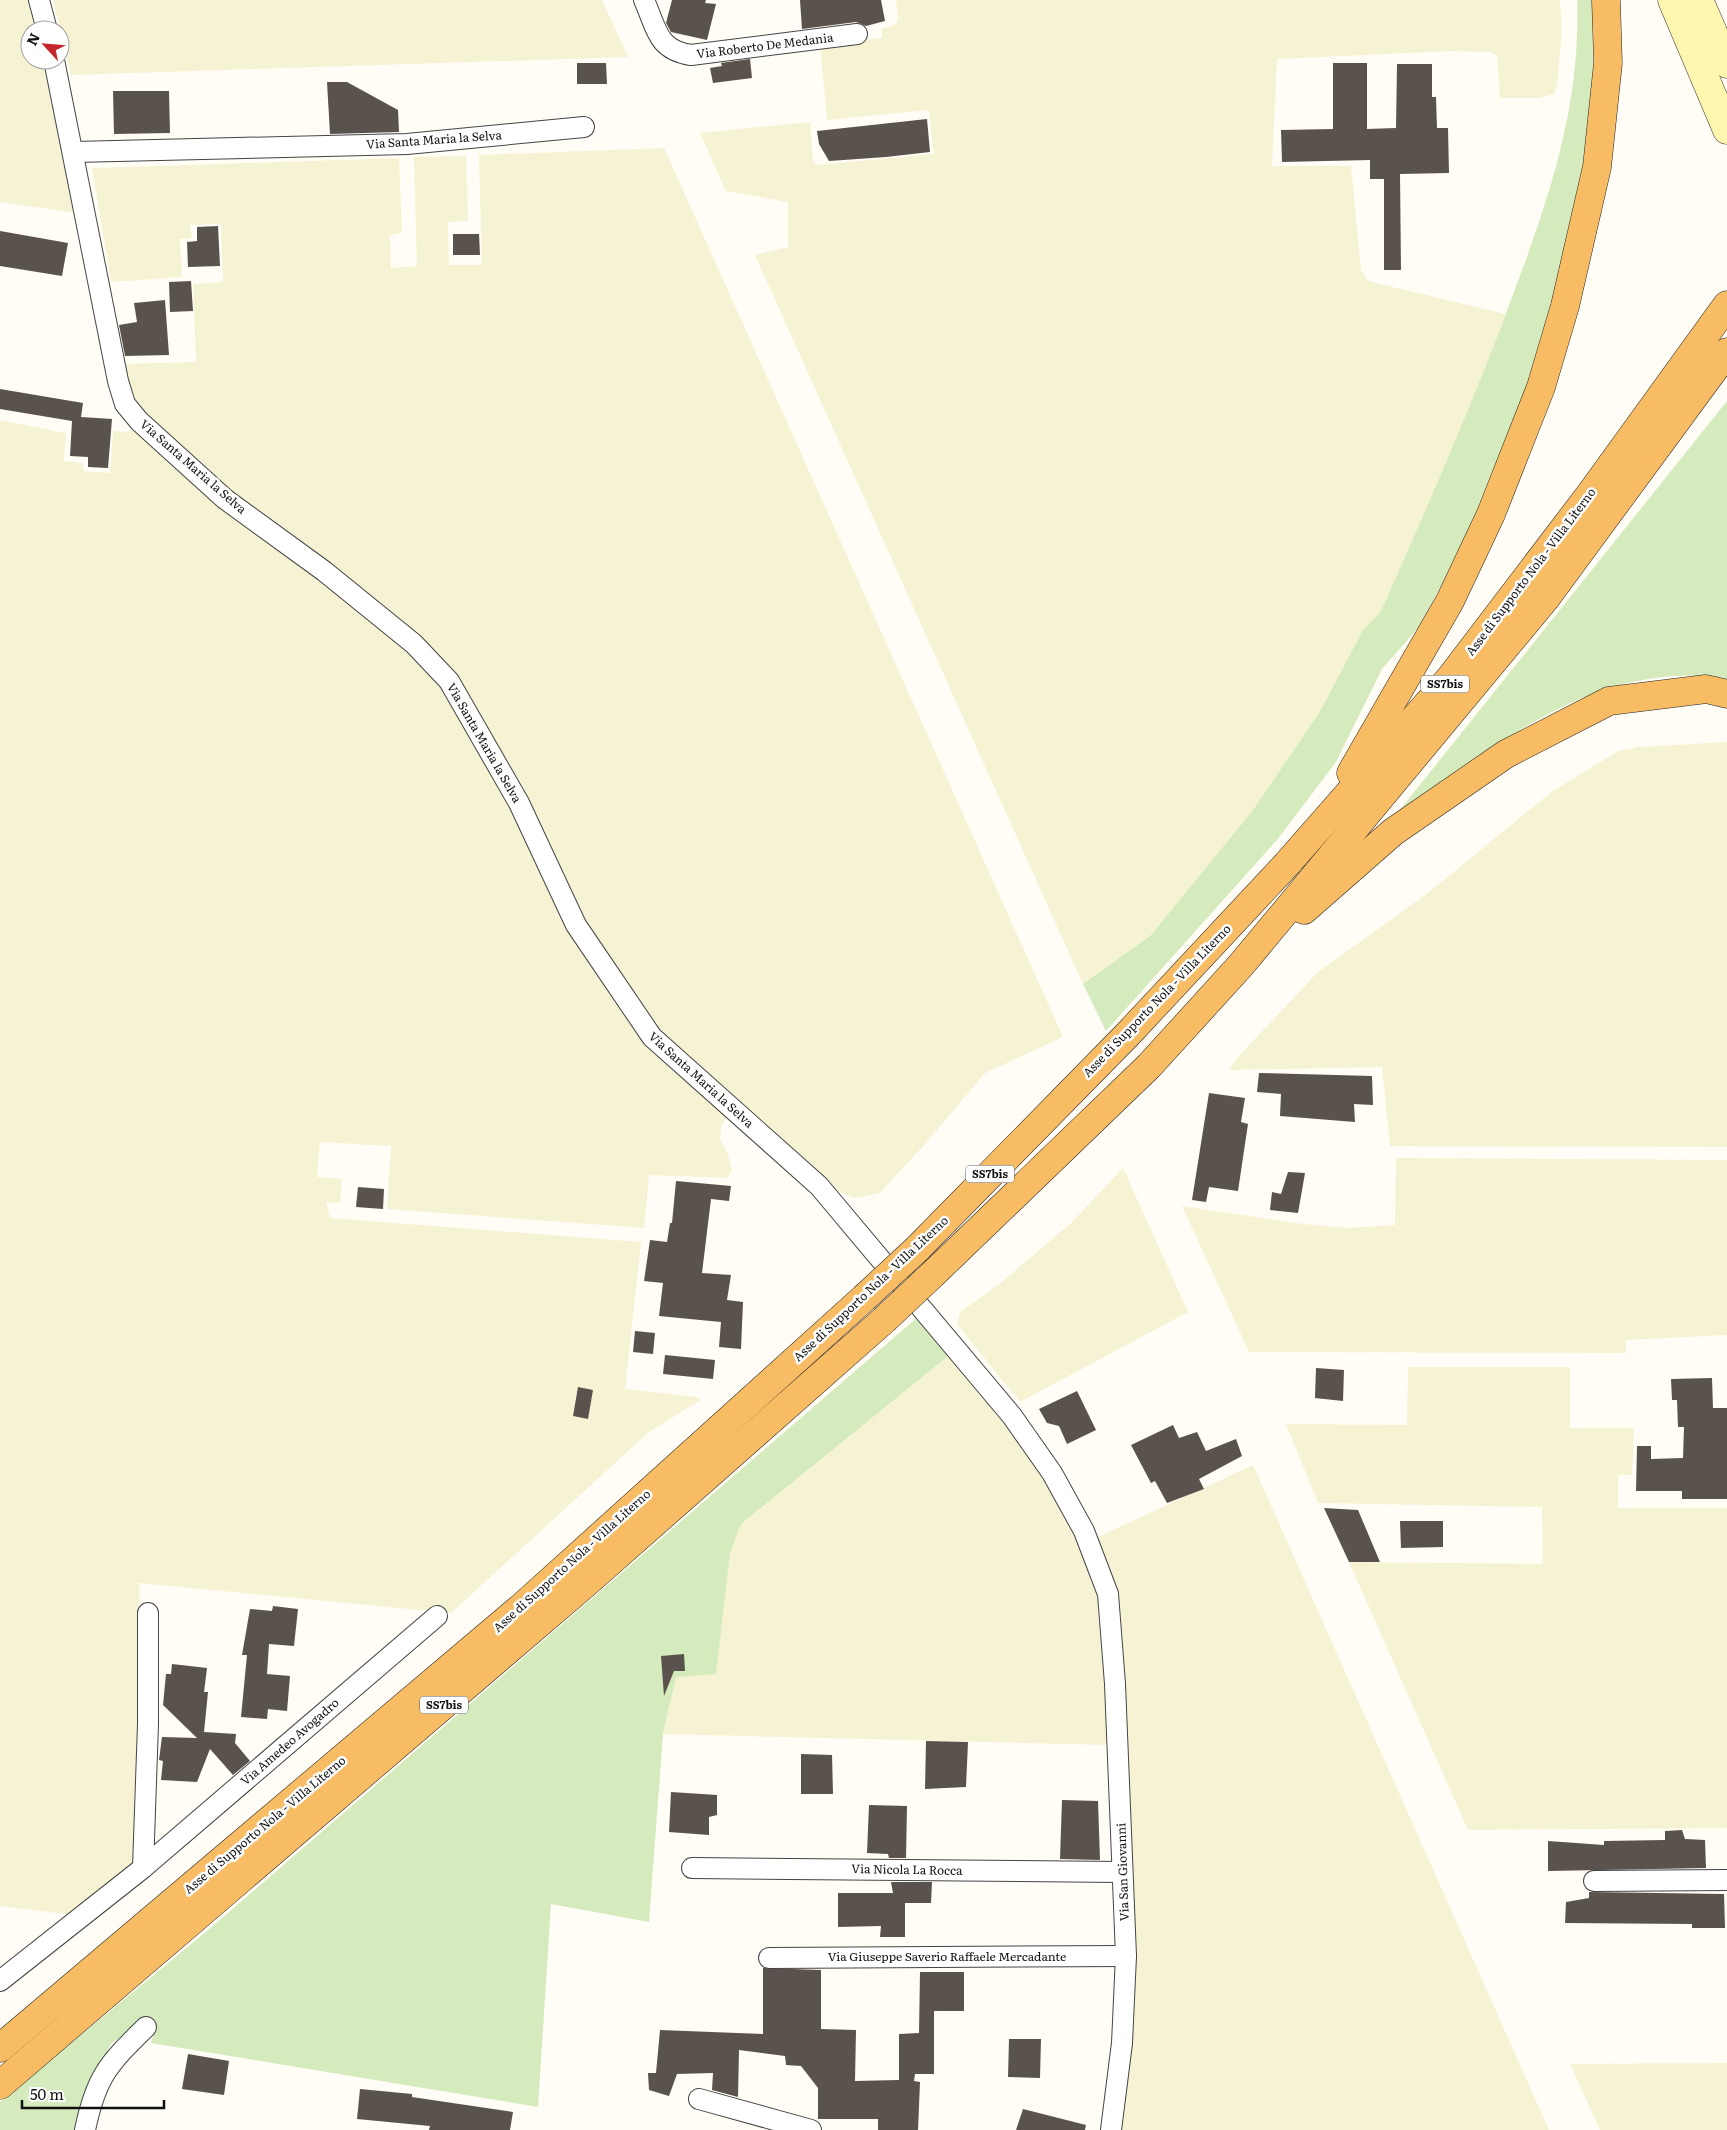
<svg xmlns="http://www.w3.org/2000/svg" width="1727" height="2130" font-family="Literata,serif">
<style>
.farmland{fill:#f6f3d4}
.green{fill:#d5ebbd}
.building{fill:#5a524d}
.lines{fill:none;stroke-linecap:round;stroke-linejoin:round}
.minor-casing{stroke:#444;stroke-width:22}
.secondary-casing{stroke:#333;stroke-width:29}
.trunk-casing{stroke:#222;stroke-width:29}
.minor{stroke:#fff;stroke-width:20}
.secondary{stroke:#fff6b0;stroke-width:28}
.trunk{stroke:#f7bc64;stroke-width:28}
.trunk-bridge-casing{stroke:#222;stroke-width:29;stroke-linecap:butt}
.trunk-bridge{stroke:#f7bc64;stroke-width:28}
.labels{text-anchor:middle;stroke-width:5;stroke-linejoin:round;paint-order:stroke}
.shield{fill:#fff;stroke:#585858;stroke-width:1}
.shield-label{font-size:11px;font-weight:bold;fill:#111}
.street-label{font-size:12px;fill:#111;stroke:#fff}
</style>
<rect width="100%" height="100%" fill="#fffdf5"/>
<g class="farmland">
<polygon points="0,0 32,0 39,30 30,30 30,60 46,60 77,213 0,202"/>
<polygon points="53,0 602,0 628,57 71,75"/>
<polygon points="896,0 1560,0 1562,32 1557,85 1554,94 1539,98 1500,98 1497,55 1490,52 1451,51 1277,59 1272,166 1351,166 1361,270 1368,281 1505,314 1479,389 1381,611 1363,630 1319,713 1253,810 1151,935 1083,984 755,255 788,247 788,202 726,191 700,133 810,122 813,161 817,165 934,154 929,110 827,120 820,44 882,38 882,29 896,24 898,17"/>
<polygon points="664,148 1063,1037 985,1073 925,1144 880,1193 855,1198 832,1189 657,1029 612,972 459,690 237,504 148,425 131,395 121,364 196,362 193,284 223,282 221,224 190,225 192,238 180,239 182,277 111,282 92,168 399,158 402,233 390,235 391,268 417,266 414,157 466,156 468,221 448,222 449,265 482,265 479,155"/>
<polygon points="0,420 66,433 64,461 83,463 84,471 110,473 113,431 125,432 137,428 389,631 433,673 480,747 574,937 608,990 649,1040 728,1113 721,1127 720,1140 727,1152 732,1169 728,1178 649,1175 644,1228 387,1209 391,1146 320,1142 317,1177 342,1179 340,1203 326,1202 330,1218 641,1242 625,1389 696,1397 701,1400 649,1432 451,1613 139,1583 140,1666 133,1862 120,1877 73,1915 0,1906"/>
<polygon points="1727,742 1727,1147 1390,1146 1382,1067 1229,1070 1238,1057 1318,972 1428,893 1550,793 1618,751 1639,747"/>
<polygon points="1396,1158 1727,1160 1727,1335 1626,1340 1626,1353 1249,1352 1182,1206 1303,1224 1349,1228 1395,1225"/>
<polygon points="1123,1168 1188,1312 1020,1402 957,1324 960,1312 997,1286 1071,1223"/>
<polygon points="952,1353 1026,1450 1058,1501 1100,1593 1105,1654 1108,1745 663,1734 676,1677 741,1524"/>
<polygon points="1408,1367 1570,1367 1570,1428 1634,1428 1632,1475 1618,1475 1618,1508 1727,1508 1727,1828 1468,1830 1349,1562 1543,1564 1542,1507 1318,1503 1286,1424 1407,1425"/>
<polygon points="1253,1465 1549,2130 1120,2130 1135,1998 1127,1745 1119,1604 1096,1538"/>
<polygon points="1727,2063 1727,2130 1600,2130 1570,2064"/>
</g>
<g class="green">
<path d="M1577,0h15l1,74 -8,84 -23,113 -45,146 -50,121 -49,90 -36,41 -46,93 -59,78 -171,191 -23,-47 68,-49 102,-125 66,-97 44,-83 18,-19c46,-104 92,-207 131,-314 37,-98 69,-191 65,-297z"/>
<path d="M1727,401v278c-132,-21 -232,68 -332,137z"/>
<polygon points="920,1315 952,1353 741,1524 730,1553 716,1674 676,1677 663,1734 649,1922 551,1904 538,2107 151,2043 155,2029 150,2016 112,2043 91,2077 78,2130 0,2130 0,2102 207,1931"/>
</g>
<g class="building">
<polygon points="672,0 706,0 705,3 716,4 707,40 671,32 666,23"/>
<polygon points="800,0 881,0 885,21 866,26 856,22 802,29"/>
<polygon points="750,59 752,78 713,83 710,68 722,66 721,63"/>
<polygon points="577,63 606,63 607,84 577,84"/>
<polygon points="1333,63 1367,63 1367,129 1396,128 1397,64 1432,64 1432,97 1436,97 1437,128 1448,128 1449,173 1400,174 1401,270 1384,270 1384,179 1370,179 1370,160 1282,162 1281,130 1333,129"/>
<polygon points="327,82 347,82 398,110 399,132 330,134"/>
<polygon points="113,91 169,91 170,133 114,134"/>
<polygon points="927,119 930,152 886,157 829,161 819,144 817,131"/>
<polygon points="218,226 220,266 188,267 187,242 197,241 197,227"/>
<polygon points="0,231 68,243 62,276 0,266"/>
<polygon points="453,234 479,234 480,255 453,255"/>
<polygon points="191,281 193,311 170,312 169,282"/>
<polygon points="165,300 169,355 125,356 119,325 137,322 134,303"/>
<polygon points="0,389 83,403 81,417 112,419 108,468 88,467 88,457 70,456 72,421 0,409"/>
<polygon points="1259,1073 1372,1076 1373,1105 1354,1104 1355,1122 1280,1116 1281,1094 1257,1092"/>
<polygon points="1209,1093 1245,1098 1241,1122 1248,1124 1238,1191 1209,1187 1206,1202 1192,1200"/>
<polygon points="1288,1172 1305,1173 1298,1213 1270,1210 1272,1192 1281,1194"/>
<polygon points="676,1181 731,1186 729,1201 711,1199 702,1273 731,1275 727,1300 743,1302 741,1349 719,1347 721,1322 659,1316 663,1283 644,1281 650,1240 667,1242 670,1223 672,1223"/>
<polygon points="358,1187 384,1189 383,1209 356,1207"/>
<polygon points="635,1331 655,1333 653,1354 633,1352"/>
<polygon points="665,1355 715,1360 713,1379 663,1374"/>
<polygon points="1316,1368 1344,1370 1343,1401 1315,1398"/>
<polygon points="1712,1378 1713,1408 1727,1408 1727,1499 1682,1499 1682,1491 1636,1491 1637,1446 1651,1446 1651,1459 1683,1458 1684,1427 1678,1427 1677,1400 1672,1400 1671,1379"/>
<polygon points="578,1387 593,1390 588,1419 573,1416"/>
<polygon points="1077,1391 1096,1430 1067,1444 1059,1426 1047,1423 1039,1409"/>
<polygon points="1173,1425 1179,1438 1197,1432 1206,1451 1236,1439 1242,1456 1199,1479 1204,1489 1167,1503 1155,1481 1151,1483 1131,1445"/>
<polygon points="1324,1508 1358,1510 1380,1562 1349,1562"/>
<polygon points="1400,1521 1443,1521 1443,1547 1401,1548"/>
<polygon points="273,1606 298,1609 294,1646 269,1644 267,1674 290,1676 287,1711 268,1709 267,1719 241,1717 247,1655 242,1655 250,1609 272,1611"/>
<polygon points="684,1654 685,1671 674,1671 664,1696 661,1656"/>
<polygon points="172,1664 207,1668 204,1692 208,1692 204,1732 236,1734 235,1743 250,1761 233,1775 210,1749 197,1782 161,1780 163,1761 159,1760 162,1737 197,1738 163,1705 166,1674 171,1674"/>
<polygon points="926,1741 968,1742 966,1787 925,1789"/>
<polygon points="801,1754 832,1755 833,1794 801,1794"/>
<polygon points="671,1792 717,1795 717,1815 709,1817 709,1835 669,1832"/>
<polygon points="1062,1800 1098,1801 1100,1860 1060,1859"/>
<polygon points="869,1805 907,1806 906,1858 889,1858 888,1854 867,1853"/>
<polygon points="1682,1830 1685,1839 1705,1840 1706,1868 1548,1871 1548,1841 1604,1845 1604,1841 1665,1840 1665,1831"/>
<polygon points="891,1882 932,1882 931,1903 905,1903 905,1937 880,1937 881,1926 838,1927 838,1893 893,1893"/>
<polygon points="1589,1892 1724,1894 1725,1928 1692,1928 1692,1924 1565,1923 1566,1902 1589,1898"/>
<polygon points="763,1968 821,1970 821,2029 856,2030 855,2081 899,2080 899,2034 919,2033 920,1972 964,1972 964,2011 934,2011 934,2074 915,2074 914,2081 920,2082 918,2130 878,2130 878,2119 818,2119 818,2088 801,2066 786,2065 785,2056 739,2050 738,2097 712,2090 713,2073 677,2074 669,2096 649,2090 648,2073 656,2073 660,2030 763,2034"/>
<polygon points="1009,2039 1041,2039 1040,2078 1008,2077"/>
<polygon points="188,2054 229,2061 224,2095 182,2089"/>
<polygon points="360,2089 412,2094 412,2097 513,2112 510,2130 429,2130 430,2126 357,2119"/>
<polygon points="1023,2109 1086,2125 1085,2130 1016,2130"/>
</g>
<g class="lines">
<g class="minor-casing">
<g id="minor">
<polyline points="39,0 47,30"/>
<path d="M644,0c13,29 13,50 47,55l166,-21"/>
<polyline points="54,60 118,381 125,404 139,421 225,499 324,571 414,644 449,681 519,803 576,925 652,1037 819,1186 1012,1416 1052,1473 1084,1531 1108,1594 1115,1684 1126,1956 1122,2043 1111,2130"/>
<polyline points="74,152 407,144 584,127"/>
<polyline points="143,1868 148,1724 148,1613"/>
<polyline points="692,1868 1122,1872"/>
<polyline points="1594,1881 1727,1880"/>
<polyline points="769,1958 1126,1956"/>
<polyline points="0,1981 143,1868 437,1616"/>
<polyline points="699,2099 811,2130"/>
<path d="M85,2130c11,-53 23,-66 61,-103"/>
</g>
</g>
<g class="secondary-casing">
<g id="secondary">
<polyline points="1672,0 1727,130"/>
<polyline points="1699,0 1727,64"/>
</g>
</g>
<g class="trunk-casing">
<g id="trunk">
<polyline points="1351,773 1450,601 1491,514 1541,387 1565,306 1597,167 1608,63 1606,0"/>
<polyline points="1304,910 1393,832 1506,754 1609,701 1706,689 1727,694"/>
<polyline points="917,1249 1129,1033 1286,865 1451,677 1591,493 1727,305"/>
<polyline points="935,1272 1149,1066 1241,965 1546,598 1727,352"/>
<polyline points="0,2048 524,1605 864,1298"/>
<polyline points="0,2085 586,1583 884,1320"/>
</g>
</g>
<use href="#minor" class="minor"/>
<use href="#secondary" class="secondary"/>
<use href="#trunk" class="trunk"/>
<g class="trunk-bridge-casing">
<g id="trunk-bridge">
<polyline points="864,1298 917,1249"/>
<polyline points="884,1320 935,1272"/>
</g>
</g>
<use href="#trunk-bridge" class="trunk-bridge"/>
</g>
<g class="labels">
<g class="shield">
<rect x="1421" y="675.5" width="48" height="17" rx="4"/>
<rect x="966" y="1165.5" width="48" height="17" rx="4"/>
<rect x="420" y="1696.5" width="48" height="17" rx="4"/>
</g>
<g class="shield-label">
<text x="1445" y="688">SS7bis</text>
<text x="990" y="1178">SS7bis</text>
<text x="444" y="1709">SS7bis</text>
</g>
<g class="street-label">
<text transform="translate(765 46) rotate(-7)" y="4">Via Roberto De Medania</text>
<text transform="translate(434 140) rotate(-4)" y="4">Via Santa Maria la Selva</text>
<text transform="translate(193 467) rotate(41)" y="4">Via Santa Maria la Selva</text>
<text transform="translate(1531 572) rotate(-53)" y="4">Asse di Supporto Nola - Villa Literno</text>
<text transform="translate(484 743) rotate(60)" y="4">Via Santa Maria la Selva</text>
<text transform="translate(1157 1001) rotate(-46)" y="4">Asse di Supporto Nola - Villa Literno</text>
<text transform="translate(701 1080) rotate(42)" y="4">Via Santa Maria la Selva</text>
<text transform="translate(871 1289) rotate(-43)" y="4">Asse di Supporto Nola - Villa Literno</text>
<text transform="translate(572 1561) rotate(-42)" y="4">Asse di Supporto Nola - Villa Literno</text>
<text transform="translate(290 1742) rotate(-41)" y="4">Via Amedeo Avogadro</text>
<text transform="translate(265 1825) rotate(-40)" y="4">Asse di Supporto Nola - Villa Literno</text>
<text transform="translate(907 1870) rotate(1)" y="4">Via Nicola La Rocca</text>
<text transform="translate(1123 1872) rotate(-92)" y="4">Via San Giovanni</text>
<text x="947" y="1961">Via Giuseppe Saverio Raffaele Mercadante</text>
</g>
</g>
<g transform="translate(45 45) rotate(296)"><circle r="24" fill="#ffffff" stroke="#a0a0a0"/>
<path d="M0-4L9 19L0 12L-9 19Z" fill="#c4262e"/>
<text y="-8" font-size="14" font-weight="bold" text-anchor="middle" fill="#111111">N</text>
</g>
<path d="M22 2100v8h142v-8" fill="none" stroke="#111111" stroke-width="2.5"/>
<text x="30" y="2100" font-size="15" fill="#111111" stroke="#ffffff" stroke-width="4" paint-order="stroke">50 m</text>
</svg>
